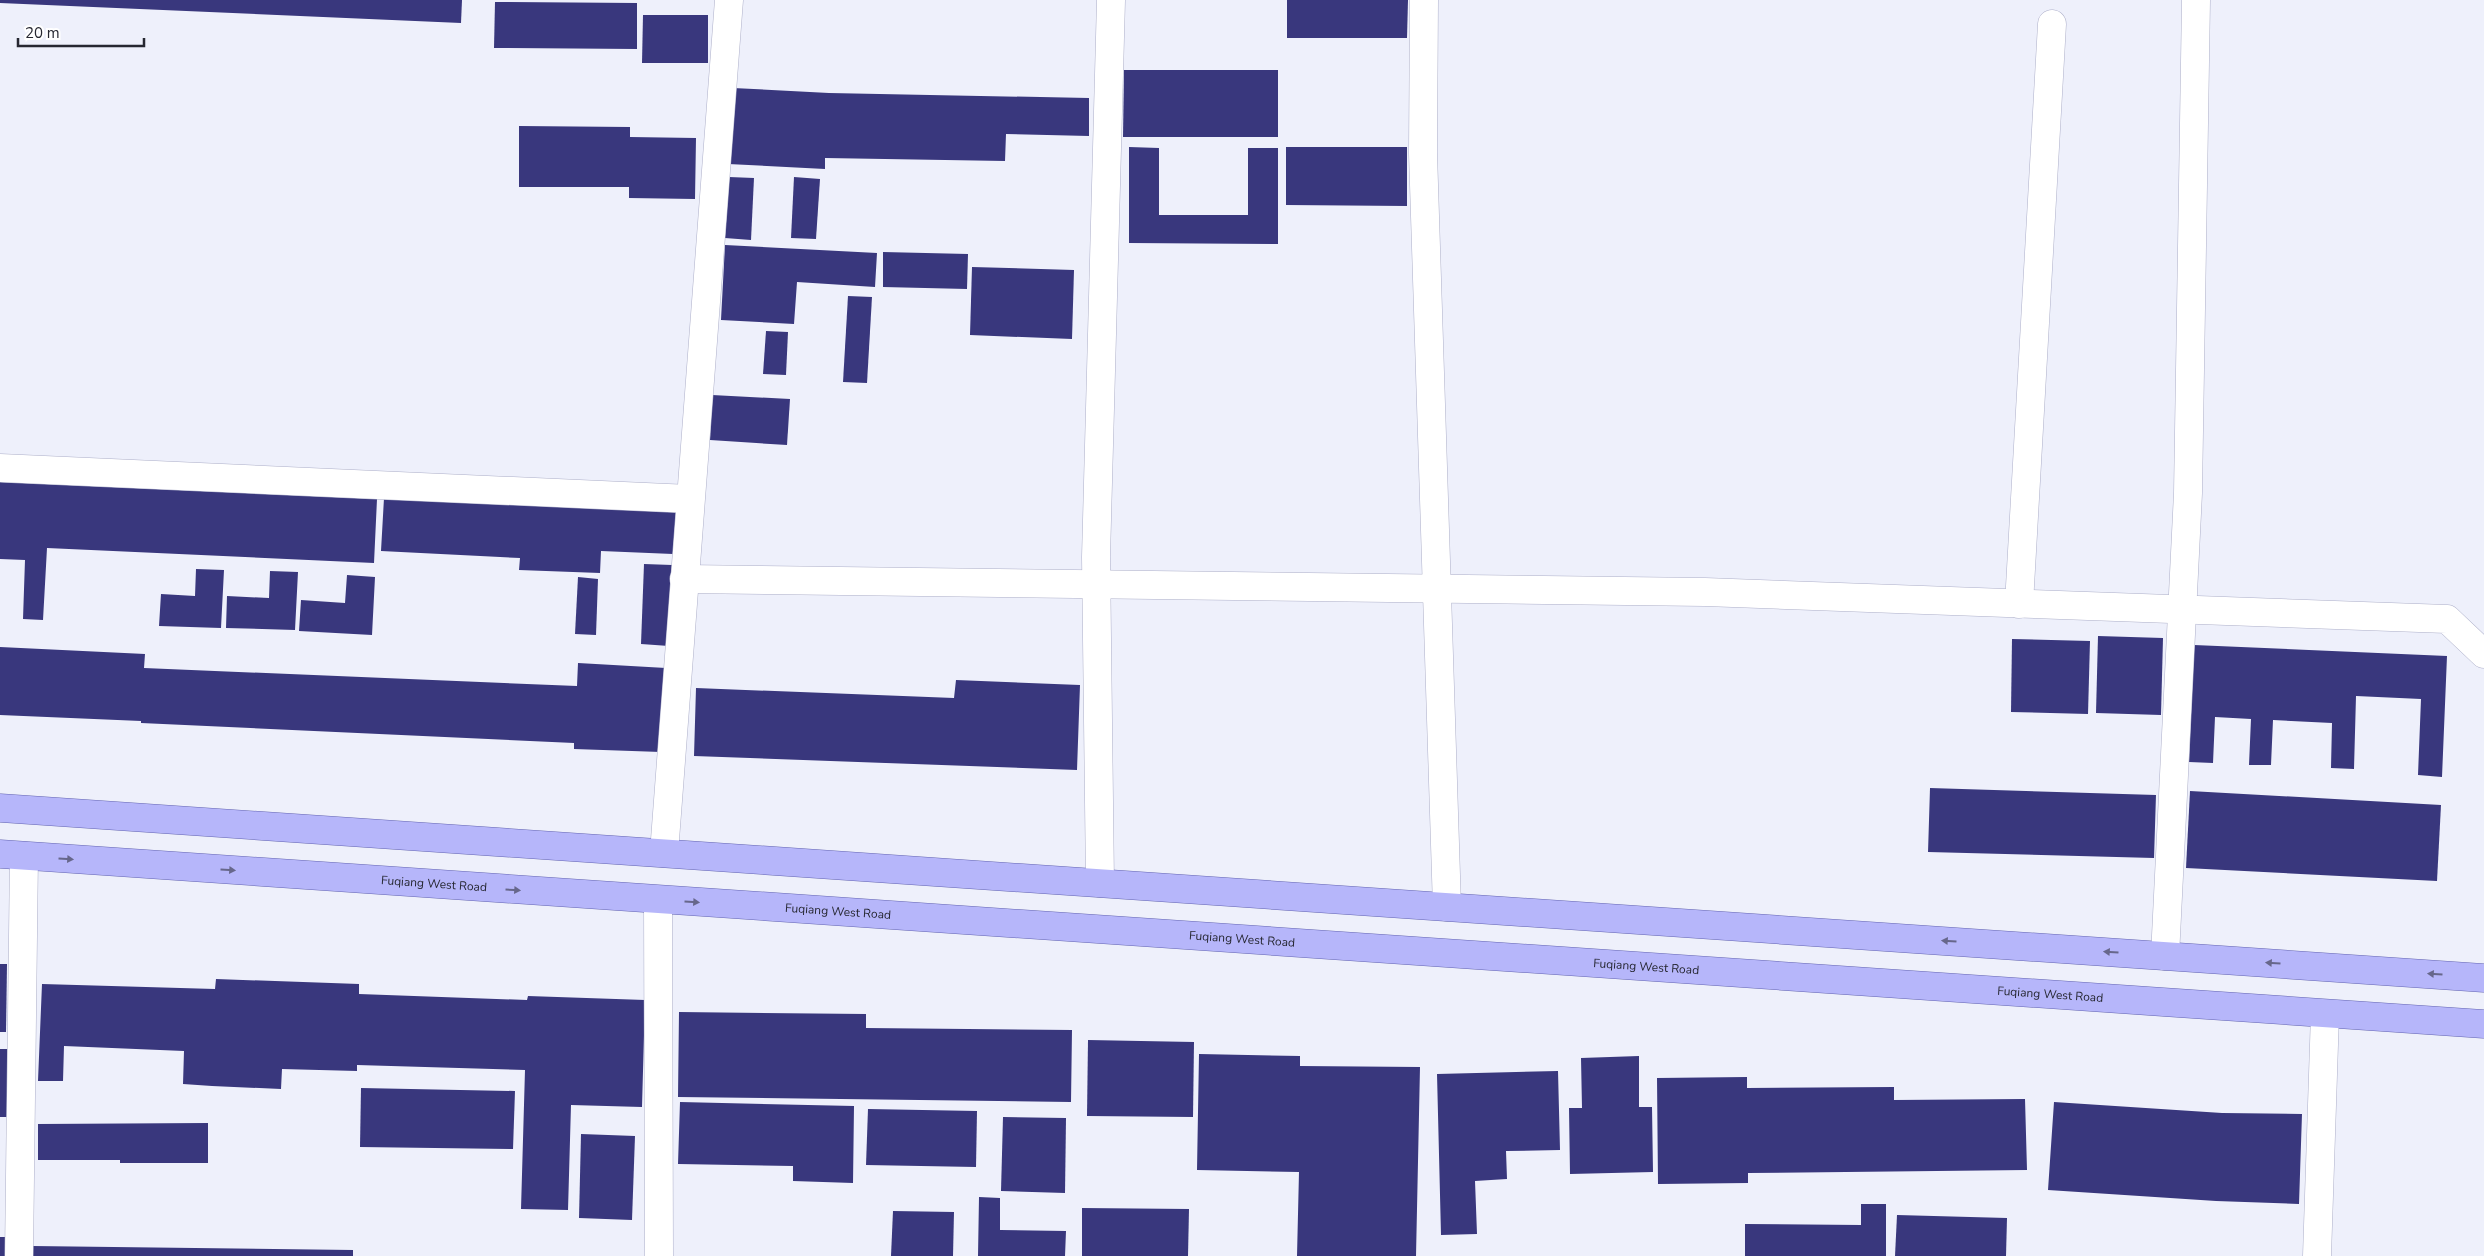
<svg xmlns="http://www.w3.org/2000/svg" width="2484" height="1256" font-family="'Nunito Sans',sans-serif">
<style>
.building{fill:#39377d}
.lines{fill:none;stroke-linecap:round;stroke-linejoin:round}
.minor-casing{stroke:#adafc9;stroke-width:29}
.major-casing{stroke:#6465b1;stroke-width:29}
.minor{stroke:#fff;stroke-width:28}
.major{stroke:#b6b6fa;stroke-width:28}
.oneway{fill:#67678b}
.labels{text-anchor:middle;stroke-width:5;stroke-linejoin:round;paint-order:stroke}
.street-label{font-size:12px;fill:#262731;stroke:#fff}
</style>
<rect width="100%" height="100%" fill="#eef0fb"/>
<g class="building">
<polygon points="0,0 462,0 461,23 0,3"/>
<polygon points="1287,0 1408,0 1407,38 1287,38"/>
<polygon points="495,2 637,3 637,49 494,48"/>
<polygon points="643,15 708,15 708,63 642,63"/>
<polygon points="1124,70 1278,70 1278,137 1123,137"/>
<polygon points="733,88 829,93 1089,98 1089,136 1006,134 1005,161 825,158 825,169 728,164"/>
<polygon points="519,126 630,127 630,137 696,138 695,199 629,198 629,187 519,187"/>
<polygon points="1129,147 1159,148 1159,215 1248,215 1248,148 1278,148 1278,244 1129,243"/>
<polygon points="1286,147 1407,147 1407,206 1286,205"/>
<polygon points="729,177 754,178 751,240 725,238"/>
<polygon points="794,177 820,179 816,239 791,238"/>
<polygon points="725,245 877,253 875,287 797,282 794,324 721,320"/>
<polygon points="883,252 968,254 967,289 883,287"/>
<polygon points="972,267 1074,270 1072,339 970,335"/>
<polygon points="848,296 872,297 867,383 843,382"/>
<polygon points="766,331 788,332 786,375 763,374"/>
<polygon points="712,395 790,399 787,445 710,440"/>
<polygon points="0,482 377,499 374,563 47,548 43,620 23,619 25,560 0,559"/>
<polygon points="384,498 676,512 673,554 601,551 600,573 519,570 520,558 381,551"/>
<polygon points="644,564 672,565 669,646 641,644"/>
<polygon points="196,569 224,570 221,628 159,626 161,594 195,596"/>
<polygon points="270,571 298,572 295,630 226,628 227,596 269,598"/>
<polygon points="347,575 375,577 372,635 299,631 301,600 345,603"/>
<polygon points="578,577 598,579 596,635 575,634"/>
<polygon points="2098,636 2163,638 2161,715 2096,713"/>
<polygon points="2012,639 2090,641 2088,714 2011,712"/>
<polygon points="2194,645 2447,656 2442,777 2418,775 2421,699 2356,696 2354,769 2331,768 2332,723 2273,720 2271,765 2249,765 2251,719 2215,717 2213,763 2189,762"/>
<polygon points="0,647 145,654 144,668 577,686 578,663 666,668 661,752 574,749 574,743 141,723 141,721 0,715"/>
<polygon points="956,680 1080,685 1077,770 694,756 696,688 954,698"/>
<polygon points="1930,788 2156,795 2154,858 1928,852"/>
<polygon points="2190,791 2441,805 2437,881 2186,868"/>
<polygon points="0,964 7,964 6,1032 0,1032"/>
<polygon points="216,979 359,984 359,994 527,1000 528,996 645,1000 642,1107 571,1105 568,1210 521,1209 525,1070 357,1065 357,1071 282,1069 281,1089 212,1086 183,1084 184,1051 64,1046 63,1081 38,1081 42,984 215,989"/>
<polygon points="679,1012 866,1014 866,1028 1072,1030 1071,1102 678,1097"/>
<polygon points="1088,1040 1194,1042 1193,1117 1087,1116"/>
<polygon points="0,1049 9,1049 8,1117 0,1117"/>
<polygon points="1199,1054 1300,1056 1300,1066 1420,1067 1416,1256 1297,1256 1299,1172 1197,1170"/>
<polygon points="1639,1056 1639,1107 1652,1107 1653,1172 1570,1174 1569,1108 1582,1108 1581,1058"/>
<polygon points="1558,1071 1560,1150 1506,1151 1507,1179 1475,1181 1477,1234 1441,1235 1437,1074"/>
<polygon points="1747,1077 1747,1088 1894,1087 1894,1100 2025,1099 2027,1170 1748,1173 1748,1183 1658,1184 1657,1078"/>
<polygon points="361,1088 515,1091 513,1149 360,1147"/>
<polygon points="680,1102 854,1106 853,1183 793,1181 793,1166 678,1164"/>
<polygon points="2054,1102 2222,1113 2302,1114 2299,1204 2216,1201 2048,1190"/>
<polygon points="868,1109 977,1111 976,1167 866,1165"/>
<polygon points="1003,1117 1066,1118 1065,1193 1001,1191"/>
<polygon points="208,1123 208,1163 120,1163 120,1160 38,1160 38,1124"/>
<polygon points="581,1134 635,1136 632,1220 579,1218"/>
<polygon points="979,1197 1000,1198 1000,1230 1066,1231 1065,1256 978,1256"/>
<polygon points="1861,1204 1886,1204 1886,1256 1745,1256 1745,1224 1861,1225"/>
<polygon points="1082,1208 1189,1209 1188,1256 1082,1256"/>
<polygon points="893,1211 954,1212 953,1256 891,1256"/>
<polygon points="1897,1215 2007,1218 2006,1256 1895,1256"/>
<rect x="0" y="1237" width="6" height="19"/>
<polygon points="32,1246 353,1250 353,1256 32,1256"/>
</g>
<g class="lines">
<g class="minor-casing">
<g id="minor">
<polyline points="1424,0 1423,153 1447,907"/>
<polyline points="0,468 690,499"/>
<polyline points="684,579 1705,592 2447,619 2484,654"/>
<polyline points="2019,604 2052,24"/>
<polyline points="664,853 729,0"/>
<polyline points="1100,883 1096,557 1111,0"/>
<polyline points="658,900 659,1256"/>
<polyline points="2165,956 2188,493 2196,0"/>
<polyline points="19,1256 24,856"/>
<polyline points="2317,1256 2325,1014"/>
</g>
</g>
<g class="major-casing">
<g id="major">
<polyline points="0,808 2484,978"/>
<path id="s1" d="M0,854l2484,170"/>
</g>
</g>
<use href="#minor" class="minor"/>
<use href="#major" class="major"/>
</g>
<defs><path id="oneway-solid" d="M-6-.8H1V-3.2L6.5 0L1 3.2V.8H-6Z" transform="scale(1.25)"/></defs>
<g class="oneway">
<use href="#oneway-solid" transform="translate(66 859) rotate(4)"/>
<use href="#oneway-solid" transform="translate(228 870) rotate(4)"/>
<use href="#oneway-solid" transform="translate(513 890) rotate(4)"/>
<use href="#oneway-solid" transform="translate(692 902) rotate(4)"/>
<use href="#oneway-solid" transform="translate(1949 941) rotate(-176)"/>
<use href="#oneway-solid" transform="translate(2111 952) rotate(-176)"/>
<use href="#oneway-solid" transform="translate(2273 963) rotate(-176)"/>
<use href="#oneway-solid" transform="translate(2435 974) rotate(-176)"/>
</g>
<g class="labels">
<g class="street-label">
<text dy="4" stroke="none"><textPath href="#s1" startOffset="435">Fuqiang West Road</textPath></text>
<text dy="4" stroke="none"><textPath href="#s1" startOffset="840">Fuqiang West Road</textPath></text>
<text dy="4" stroke="none"><textPath href="#s1" startOffset="1245">Fuqiang West Road</textPath></text>
<text dy="4" stroke="none"><textPath href="#s1" startOffset="1650">Fuqiang West Road</textPath></text>
<text dy="4" stroke="none"><textPath href="#s1" startOffset="2055">Fuqiang West Road</textPath></text>
</g>
</g>
<path d="M18 38v8h126v-8" fill="none" stroke="#262731" stroke-width="2.5"/>
<text x="25" y="38" font-size="15" fill="#262731" stroke="#ffffff" stroke-width="4" paint-order="stroke">20 m</text>
</svg>
